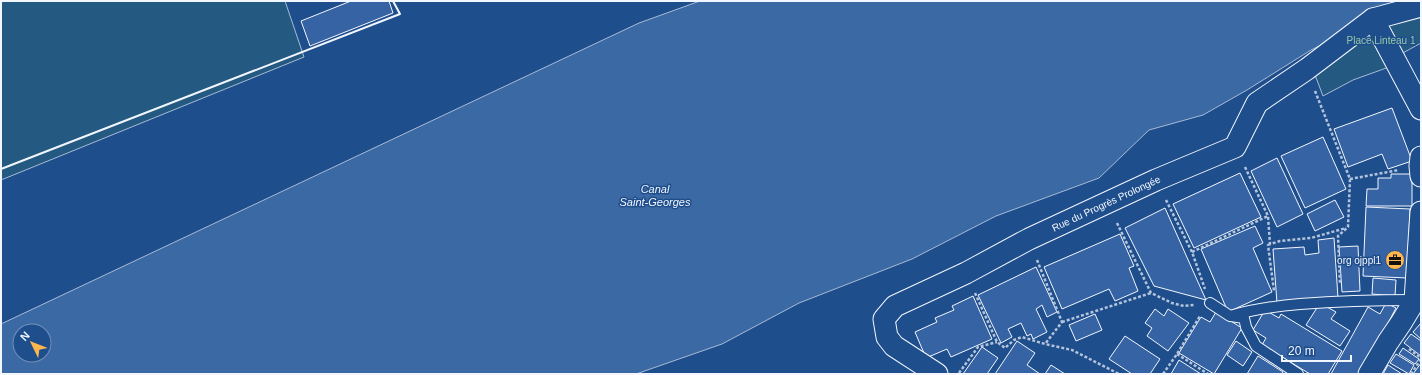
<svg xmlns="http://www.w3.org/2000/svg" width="1422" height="375" font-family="Arial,sans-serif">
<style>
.green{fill:#245a82;stroke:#a8bbd7}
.water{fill:#3b69a3;stroke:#a8bbd7;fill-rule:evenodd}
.building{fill:#3563a3;stroke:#f2f6ff}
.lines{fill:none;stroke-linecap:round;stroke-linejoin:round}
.lane-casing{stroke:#f2f6ff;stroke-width:12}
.street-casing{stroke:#f2f6ff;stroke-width:23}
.path{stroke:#b3c4dc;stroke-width:2.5;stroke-dasharray:3 2;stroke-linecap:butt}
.lane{stroke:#1f4e8c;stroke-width:10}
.street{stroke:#1f4e8c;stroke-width:21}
.wall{stroke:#f2f6ff;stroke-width:2}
.labels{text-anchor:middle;stroke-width:3;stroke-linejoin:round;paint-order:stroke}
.park-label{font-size:10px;fill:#97c8a6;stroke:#1f4e8c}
.street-label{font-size:10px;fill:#f2f6ff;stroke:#1f4e8c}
.poi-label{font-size:10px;fill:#f2f6ff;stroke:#1f4e8c;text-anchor:end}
.water-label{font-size:11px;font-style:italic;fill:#f2f6ff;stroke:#1f4e8c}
</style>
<rect width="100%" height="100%" fill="#1f4e8c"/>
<g class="green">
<polygon points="1,1 285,1 304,57 1,180"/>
<polygon points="1421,2 1421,43 1401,54 1403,62 1353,80 1323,96 1309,59"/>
</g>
<path class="water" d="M700,1h710l-99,49 -64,40 -44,25 -54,15 -50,48 -103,38 -84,43 -113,44 -77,41 -86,30h-635v-50l638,-301zM20,331h24v24h-24z"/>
<g class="building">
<polygon points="351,1 389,1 393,13 310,46 301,21"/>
<polygon points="1392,108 1412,161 1388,169 1382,154 1348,167 1334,129"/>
<polygon points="1323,137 1346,189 1305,208 1281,156"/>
<polygon points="1277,158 1303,214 1277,227 1251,171"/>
<polygon points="1240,173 1261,217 1194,248 1173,204"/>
<polygon points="1391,174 1412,174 1412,206 1366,206 1367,189 1378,189 1378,178 1391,178"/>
<polygon points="1335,200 1344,217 1315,231 1307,214"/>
<polygon points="1366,207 1410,209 1407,278 1363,276"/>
<polygon points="1165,208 1206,300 1154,286 1125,228"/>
<polygon points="1255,226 1263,243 1253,248 1272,292 1228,312 1201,249"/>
<polygon points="1120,234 1134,266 1129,268 1138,291 1115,301 1109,289 1062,309 1044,267"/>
<polygon points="1334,238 1338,298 1277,303 1273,249 1304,247 1305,255 1319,253 1318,240"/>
<polygon points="1358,246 1360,291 1342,292 1339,247"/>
<polygon points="1036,267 1057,312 1047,317 1042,305 1036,309 1047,332 1033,339 1031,334 1027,336 1021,323 1008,329 1012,337 1001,343 978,295"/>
<polygon points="1373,278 1396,280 1395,296 1372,294"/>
<polygon points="973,296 992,339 951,357 947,349 926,358 915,332 937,322 935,318 954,310 952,306"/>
<polygon points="1320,303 1336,312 1331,319 1350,331 1340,346 1306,325"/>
<polygon points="1386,303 1396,308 1361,374 1331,374 1368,307 1380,314"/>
<polygon points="1155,309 1164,316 1168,309 1189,323 1168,351 1147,336 1152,328 1145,323"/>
<polygon points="1265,310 1279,318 1281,314 1342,351 1328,374 1310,374 1262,345 1266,338 1253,330"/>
<polygon points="1216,312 1242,328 1214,374 1179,353 1201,317 1210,322"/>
<polygon points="1095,314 1102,330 1076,341 1069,325"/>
<polygon points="1421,323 1421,339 1413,332"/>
<polygon points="1411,334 1421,341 1421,356 1404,343"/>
<polygon points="1125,336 1160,359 1150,374 1132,374 1109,359"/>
<polygon points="1017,341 1035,353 1027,365 1040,374 995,374"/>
<polygon points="1236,341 1252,352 1243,366 1227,355"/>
<polygon points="982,347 998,358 987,374 963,374"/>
<polygon points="1403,348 1419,359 1415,364 1399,354"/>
<polygon points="1396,354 1414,365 1409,374 1390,363"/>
<polygon points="1258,356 1283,372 1282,374 1247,374"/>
<polygon points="1179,360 1201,374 1171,374"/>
<polygon points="1421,363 1421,374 1413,374"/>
<polygon points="1051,365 1065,374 1045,374"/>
<polygon points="1388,365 1402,374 1383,374"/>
</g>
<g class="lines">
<g class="lane-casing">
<g id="lane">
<path d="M1210,303l20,13c23,-7 47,-10 70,-12 38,-3 76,-4 115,-4"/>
<polyline points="1231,316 1244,318 1246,327 1256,346 1298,374"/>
</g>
</g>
<g class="street-casing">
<g id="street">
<polyline points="1373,19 1421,109"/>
<polyline points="1421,157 1420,166 1421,176"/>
<polyline points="937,374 894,346 887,337 884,319 895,306 966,273 1029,239 1156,180 1235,147 1257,103 1307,69 1373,19 1421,6"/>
<polyline points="1369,374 1388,342 1401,323 1415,300 1421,212"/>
</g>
</g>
<g class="path">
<polyline points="1315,91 1350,179 1348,227 1338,236 1340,284"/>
<polyline points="1245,167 1268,216"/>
<polyline points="1350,179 1399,170"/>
<polyline points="1166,200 1192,252 1205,289"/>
<polyline points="1117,223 1151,293 1172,303 1184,306 1194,305"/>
<polyline points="1270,244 1268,245 1274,291"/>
<polyline points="1192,252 1268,216 1270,244 1280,241 1311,238 1346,228"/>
<polyline points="1037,260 1062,322 1045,344"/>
<polyline points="975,293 997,342 1005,348 1014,340 1022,337 1045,344 1072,350 1119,374"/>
<polyline points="1062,322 1151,293"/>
<polyline points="1409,349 1421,358"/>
<polyline points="1177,354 1208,374"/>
<polyline points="959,373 978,347 997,342"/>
<polyline points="1163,374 1177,354 1200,316"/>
<polyline points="1411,374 1421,359"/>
</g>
<use href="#lane" class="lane"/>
<use href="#street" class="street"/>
<polyline class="wall" points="1,169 400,14 393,1"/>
</g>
<defs>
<g id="office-disc" transform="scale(1)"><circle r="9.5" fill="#ffb74d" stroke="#1f4e8c"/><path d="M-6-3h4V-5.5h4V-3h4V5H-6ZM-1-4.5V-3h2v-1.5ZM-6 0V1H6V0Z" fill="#111"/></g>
</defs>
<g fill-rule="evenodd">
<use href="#office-disc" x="1395" y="260"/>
</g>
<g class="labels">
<g class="park-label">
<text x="1381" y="44">Place Linteau 1</text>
</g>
<g class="street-label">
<text transform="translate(1106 203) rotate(-25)" y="4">Rue du Progrès Prolongée</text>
</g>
<g class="poi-label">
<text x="1381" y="264">org ojppl1</text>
</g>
<g class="water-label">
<text x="655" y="193">Canal<tspan x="655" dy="13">Saint-Georges</tspan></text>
</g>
</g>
<rect width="1422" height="375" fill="none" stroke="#f2f6ff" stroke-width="4"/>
<g transform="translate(32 343) rotate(313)"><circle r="19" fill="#1f4e8c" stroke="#7391ba"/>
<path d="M0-3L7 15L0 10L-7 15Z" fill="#ffb74d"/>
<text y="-6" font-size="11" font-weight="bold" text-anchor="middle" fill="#f2f6ff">N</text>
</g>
<path d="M1282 355v6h69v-6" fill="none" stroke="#f2f6ff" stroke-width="2"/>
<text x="1288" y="355" font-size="12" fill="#f2f6ff" stroke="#1f4e8c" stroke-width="3" paint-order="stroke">20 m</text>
</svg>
